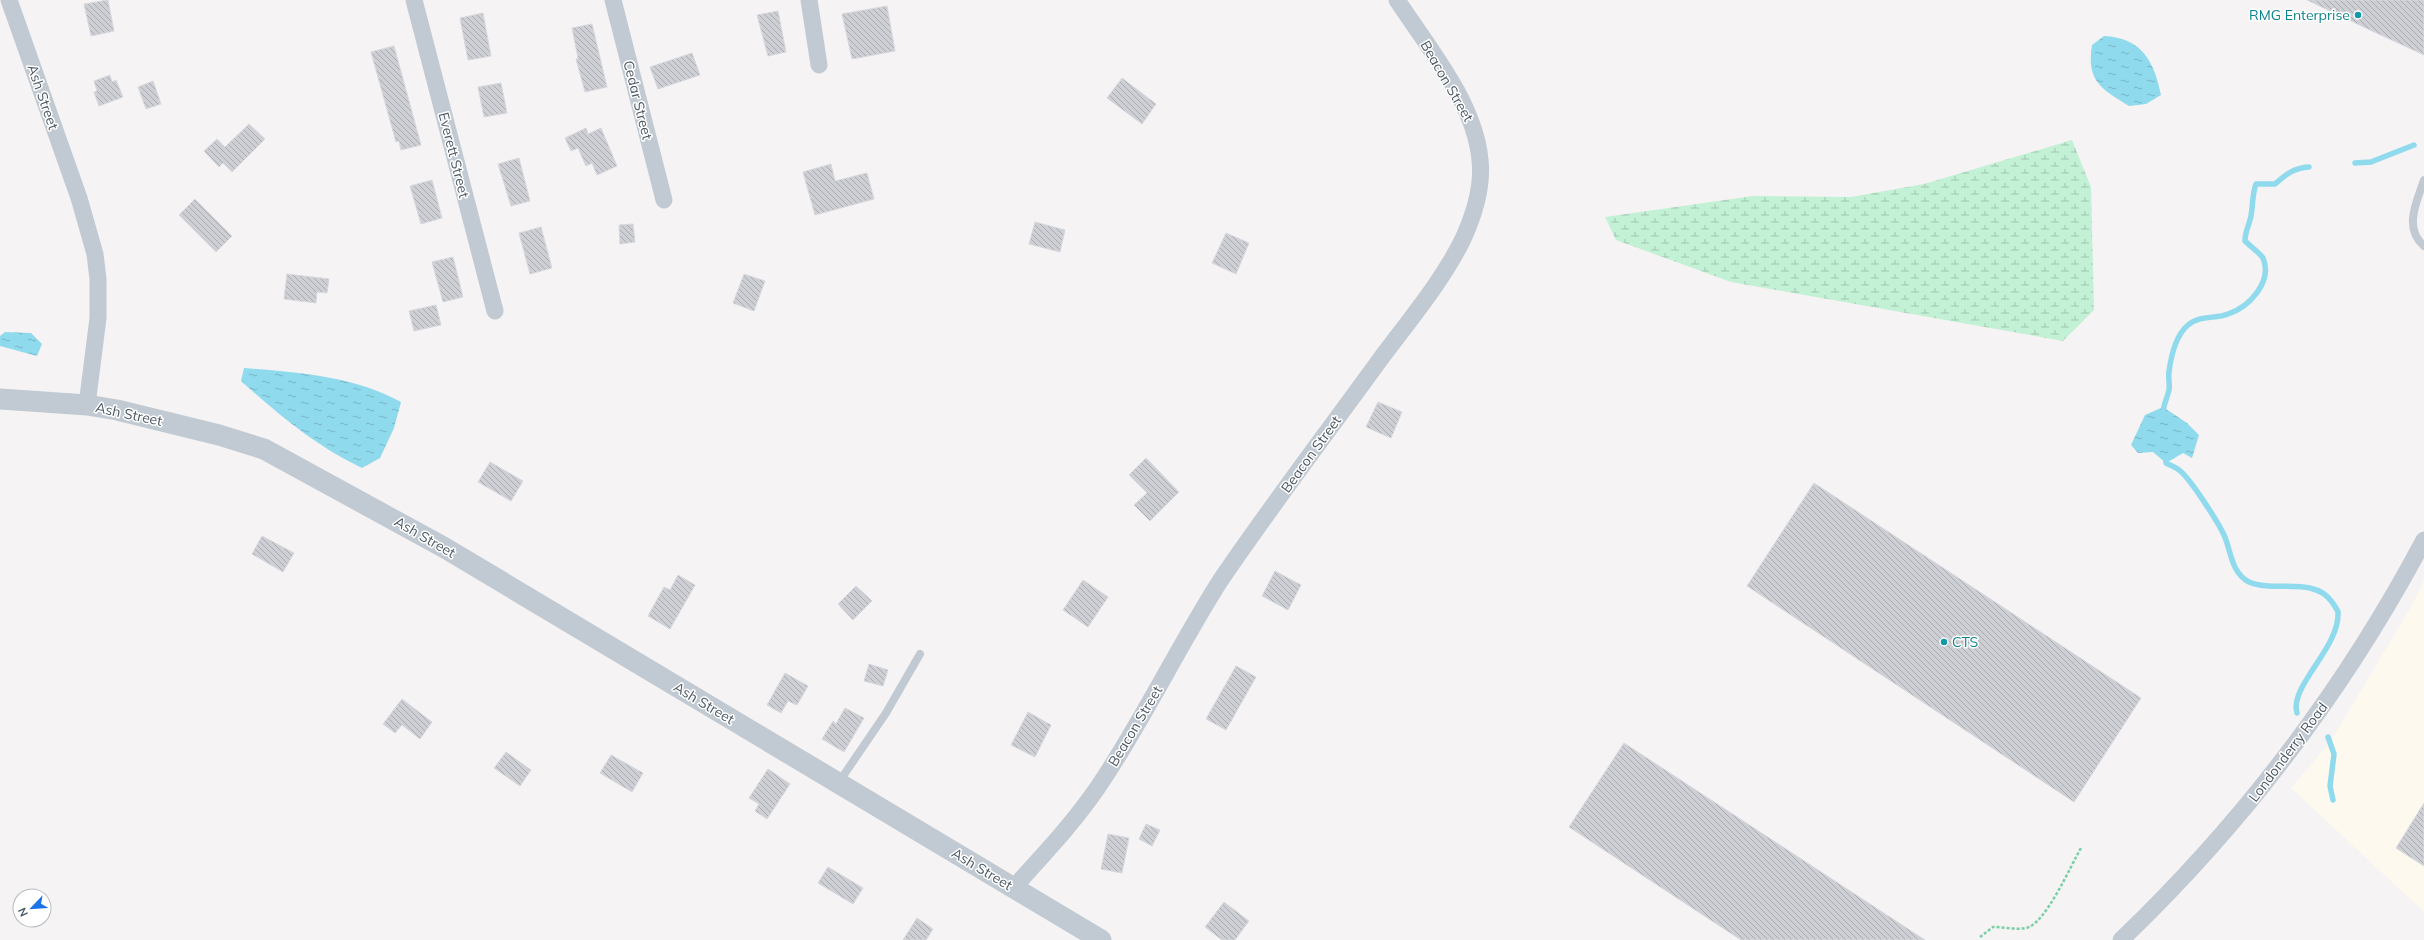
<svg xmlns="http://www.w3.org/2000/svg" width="2424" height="940" font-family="Mulish,sans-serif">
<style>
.commercial{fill:#fdf9ef}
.wetland{fill:url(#wetland-marsh)}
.water{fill:url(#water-ripples)}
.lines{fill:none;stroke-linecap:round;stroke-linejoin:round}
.stream{stroke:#90daee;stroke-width:5.5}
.building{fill:url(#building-back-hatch);stroke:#d7d9de}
.path{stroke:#7ad0a6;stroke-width:2.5;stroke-dasharray:3 2;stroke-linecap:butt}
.service{stroke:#c1cad2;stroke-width:8}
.minor{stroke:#c1cad2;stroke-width:17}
.tertiary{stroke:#c1cad2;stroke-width:21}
.culture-dot{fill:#0f9aa8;stroke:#fff;stroke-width:1.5}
.labels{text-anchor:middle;stroke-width:3;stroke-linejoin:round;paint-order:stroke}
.culture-label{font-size:14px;fill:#0d838f;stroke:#fff;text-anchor:end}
.street-label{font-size:14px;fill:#4a5661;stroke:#fff}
</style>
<defs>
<pattern id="wetland-marsh" width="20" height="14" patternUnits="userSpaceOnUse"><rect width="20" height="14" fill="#c3f1d5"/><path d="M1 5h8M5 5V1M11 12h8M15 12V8" fill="none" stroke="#a0c6b0"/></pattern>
<pattern id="water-ripples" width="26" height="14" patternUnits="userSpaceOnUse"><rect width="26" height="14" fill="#90daee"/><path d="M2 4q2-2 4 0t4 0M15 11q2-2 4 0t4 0" fill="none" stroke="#78b4c4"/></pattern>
<pattern id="building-back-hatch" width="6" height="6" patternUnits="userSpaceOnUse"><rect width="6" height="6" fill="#cdcfd5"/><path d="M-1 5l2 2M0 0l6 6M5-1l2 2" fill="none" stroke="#a8abb0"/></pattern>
</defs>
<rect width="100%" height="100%" fill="#f5f3f3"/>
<polygon class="commercial" points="2424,580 2424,912 2291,788 2330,742 2412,605"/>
<polygon class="wetland" points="2072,140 2091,187 2094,310 2063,341 1731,282 1616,240 1605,217 1753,196 1851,197 1924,184"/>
<g class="water">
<path d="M2104,36c38,2 50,25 57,59l-15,9 -17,2c-27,-17 -43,-24 -37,-61z"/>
<polygon points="5,332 31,333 42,344 37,356 0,346 0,336"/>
<path d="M244,368c52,4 110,8 157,34l-7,26 -14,30 -18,10c-45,-21 -84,-54 -121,-87z"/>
<polygon points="2163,407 2187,423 2199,435 2192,458 2183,453 2166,463 2153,452 2138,453 2131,445 2145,415"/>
</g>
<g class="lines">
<g class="stream">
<polyline points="2355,163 2371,162 2414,145"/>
<path d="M2163,414c0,-9 4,-15 6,-24 1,-6 -1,-12 0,-18 2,-16 6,-36 19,-47 11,-10 28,-6 40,-11 21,-7 45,-32 35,-56 -3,-5 -13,-12 -18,-17 0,-10 4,-15 6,-25 2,-11 1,-21 5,-32h19c11,-10 19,-16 34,-17"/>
<path d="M2166,456v7c4,2 10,4 13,7 11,8 39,52 45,65 7,15 7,38 25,47 26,11 65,-6 83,20 2,3 5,7 6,10 2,36 -49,74 -41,101"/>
<polyline points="2328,737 2334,754 2330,786 2333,800"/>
</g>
</g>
<g class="building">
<polygon points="108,0 114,31 91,36 84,4"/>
<polygon points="2307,0 2424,0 2424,55 2370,30"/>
<polygon points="887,6 895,51 852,59 842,14"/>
<polygon points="778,11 786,52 768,56 757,15"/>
<polygon points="483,13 491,56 468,60 460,18"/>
<polygon points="592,24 607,87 585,92 576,59 578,58 572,28"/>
<polygon points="394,46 421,145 401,150 399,141 396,142 371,52"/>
<polygon points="692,53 700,75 658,89 650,67"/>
<polygon points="110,75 112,82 116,80 123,97 99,106 94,92 97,91 94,81"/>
<polygon points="1122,78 1156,104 1142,124 1107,98"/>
<polygon points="153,81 161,104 146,109 138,87"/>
<polygon points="501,83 507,113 484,117 478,87"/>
<polygon points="249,124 265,139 232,172 223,163 219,167 204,151 217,139 225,147"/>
<polygon points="586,128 588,134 601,128 617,166 597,175 592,163 586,166 578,148 571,151 565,138"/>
<polygon points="519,158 530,201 511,206 498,164"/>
<polygon points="831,164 835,181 867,173 874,199 815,215 803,172"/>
<polygon points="432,180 442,218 421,224 410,186"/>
<polygon points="195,199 232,236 216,252 179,215"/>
<polygon points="1035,222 1065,230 1060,252 1029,244"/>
<polygon points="633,224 635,242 620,244 619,225"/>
<polygon points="541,227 552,268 530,274 519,233"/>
<polygon points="1226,233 1249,243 1236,274 1212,263"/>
<polygon points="453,257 463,297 443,302 432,262"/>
<polygon points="287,274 329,279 327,293 317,292 316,303 284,299"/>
<polygon points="744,274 765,281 754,311 733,303"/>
<polygon points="436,305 441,325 414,331 409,311"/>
<polygon points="1378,402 1402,412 1391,438 1366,427"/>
<polygon points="1146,458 1179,492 1150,521 1134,505 1147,493 1129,475"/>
<polygon points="490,462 523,481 511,501 478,482"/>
<polygon points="1814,483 2141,698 2074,802 1747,586"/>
<polygon points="262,536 294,553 283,572 252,554"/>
<polygon points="1275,571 1301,585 1288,610 1262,596"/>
<polygon points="678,575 695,585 670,629 648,616 664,587 670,590"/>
<polygon points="1083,580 1108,597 1088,627 1063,610"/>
<polygon points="856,586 872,601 853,620 838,604"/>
<polygon points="869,664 888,670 883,686 864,681"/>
<polygon points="1236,666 1256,677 1226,730 1206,719"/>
<polygon points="785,673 808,686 797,705 788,701 781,713 767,705"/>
<polygon points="402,699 432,722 420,739 402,725 395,733 383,724"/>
<polygon points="845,708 864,718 844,752 822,739 833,721 836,724"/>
<polygon points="1028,712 1051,725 1035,757 1011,745"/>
<polygon points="1624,743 1925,940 1741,940 1569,827"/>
<polygon points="506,752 531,770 520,786 494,768"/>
<polygon points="611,755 643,773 632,792 600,773"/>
<polygon points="768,769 790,784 767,819 755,811 759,804 749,798"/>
<polygon points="2424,803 2424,866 2396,848"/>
<polygon points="1146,824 1160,830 1152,846 1139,839"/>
<polygon points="1108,834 1129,838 1122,873 1101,869"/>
<polygon points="828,867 863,888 853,904 818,883"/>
<polygon points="1224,902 1249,921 1235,940 1222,940 1205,927"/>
<polygon points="917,918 933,929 926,940 903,940"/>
</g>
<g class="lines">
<path class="path" d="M1980,937l13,-10c11,0 23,3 33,1 19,-3 45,-63 55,-80"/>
<g class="service">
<path d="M2424,180c-7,21 -21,48 0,66"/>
<polyline points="839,782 886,713 920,654"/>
</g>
<g class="minor">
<polyline points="9,0 79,198 95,254 98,279 98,318 87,405"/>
<polyline points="414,0 495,311"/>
<polyline points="613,0 664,200"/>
<polyline points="809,0 819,65"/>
<path d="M1014,887c33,-36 66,-71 92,-112 41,-63 74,-131 114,-194 51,-75 106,-147 159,-220 28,-38 63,-79 84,-122 11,-24 20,-52 17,-79 -5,-57 -52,-113 -83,-160"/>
<path d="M2121,940c123,-118 223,-249 303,-400"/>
</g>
<polyline class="tertiary" points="0,399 87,405 117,410 219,435 264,449 445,548 1101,940"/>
</g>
<g class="culture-dot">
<circle cx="2358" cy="15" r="4"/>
<circle cx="1944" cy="642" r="4"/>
</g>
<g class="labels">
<g class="culture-label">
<text x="2350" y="20">RMG Enterprise</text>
<text x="1952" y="647" text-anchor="start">CTS</text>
</g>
<g class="street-label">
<text transform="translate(1447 81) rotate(60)" y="5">Beacon Street</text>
<text transform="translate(43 97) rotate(71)" y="5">Ash Street</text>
<text transform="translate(638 100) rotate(76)" y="5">Cedar Street</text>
<text transform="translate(454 155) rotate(76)" y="5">Everett Street</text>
<text transform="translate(129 414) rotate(12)" y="5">Ash Street</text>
<text transform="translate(1311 454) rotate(-54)" y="5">Beacon Street</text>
<text transform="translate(425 537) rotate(30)" y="5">Ash Street</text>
<text transform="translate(704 703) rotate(31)" y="5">Ash Street</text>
<text transform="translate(1135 726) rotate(-59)" y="5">Beacon Street</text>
<text transform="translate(2288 752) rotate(-53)" y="5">Londonderry Road</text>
<text transform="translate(982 869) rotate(31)" y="5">Ash Street</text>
</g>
</g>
<g transform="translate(32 908) rotate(245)"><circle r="19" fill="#ffffff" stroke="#b7bbc0"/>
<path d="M0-3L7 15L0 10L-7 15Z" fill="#1a73e8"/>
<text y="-6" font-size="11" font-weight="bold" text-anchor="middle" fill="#4a5661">N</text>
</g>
</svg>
